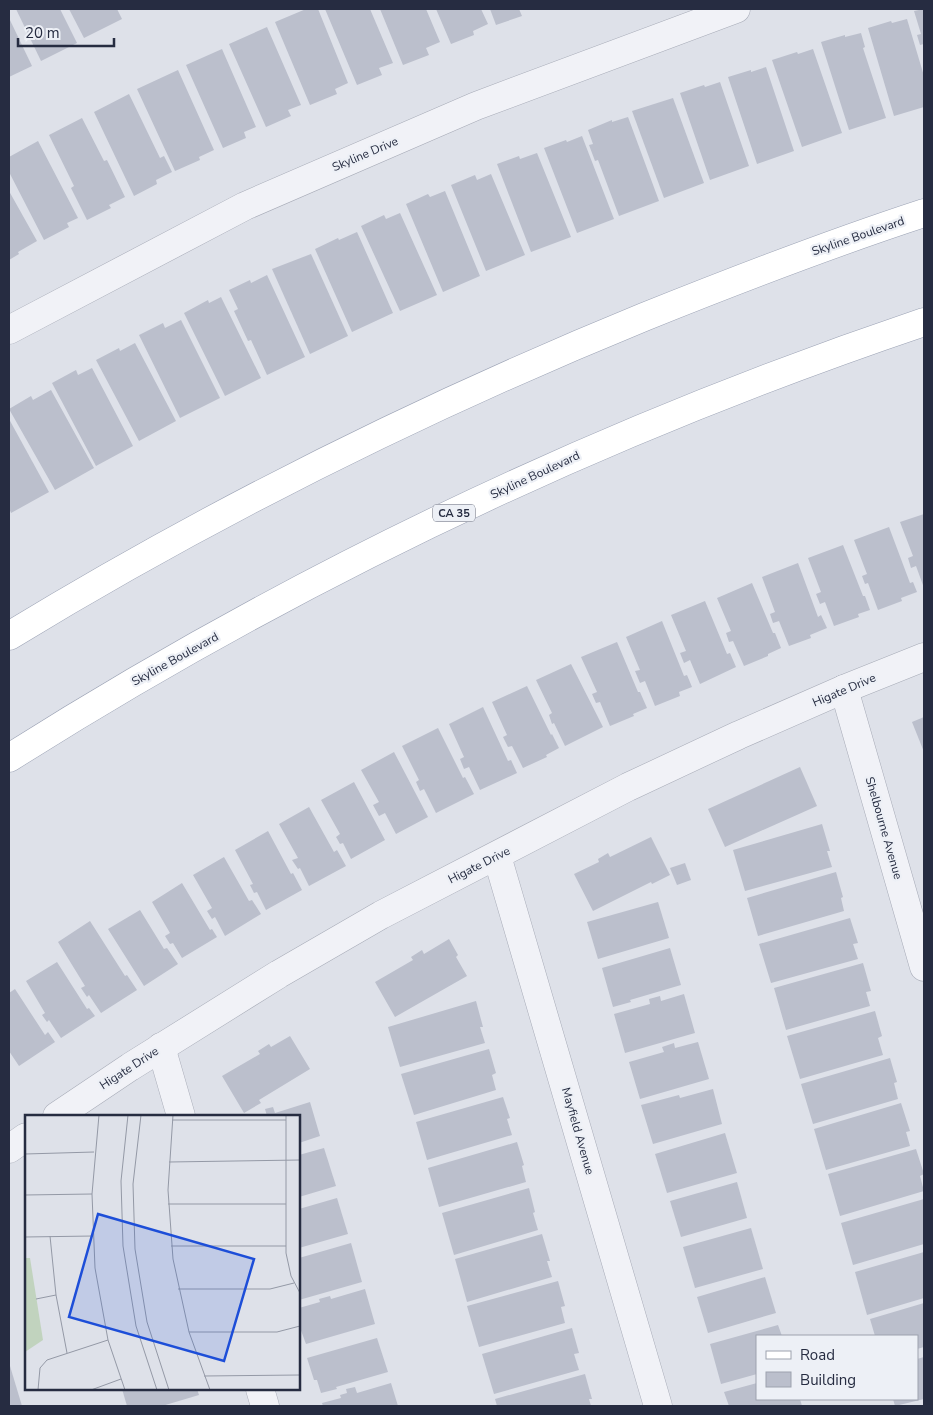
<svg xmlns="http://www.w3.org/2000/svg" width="933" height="1415" font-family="'Nunito Sans',sans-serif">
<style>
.building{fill:#bbbfcc}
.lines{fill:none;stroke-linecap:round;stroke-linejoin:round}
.minor-casing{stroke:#a7abb7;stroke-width:29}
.primary-casing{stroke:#9ca3b5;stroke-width:29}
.minor{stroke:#f1f2f7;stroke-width:28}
.primary{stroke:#fff;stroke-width:28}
.labels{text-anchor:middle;stroke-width:4.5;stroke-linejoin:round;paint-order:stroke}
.shield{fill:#edf0f6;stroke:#626777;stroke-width:1}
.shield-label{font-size:11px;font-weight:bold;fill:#262c41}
.street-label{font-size:12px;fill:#262c41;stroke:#edf0f6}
.inset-road{fill:none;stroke:#9499a6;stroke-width:1}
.view{fill:#1d4ed8;fill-opacity:0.15;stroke:#1d4ed8;stroke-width:2.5}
.inset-edge{fill:none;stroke:#262c41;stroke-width:2.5}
</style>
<rect width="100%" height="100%" fill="#dee1e9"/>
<g class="building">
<polygon points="16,9 60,9 77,43 41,61"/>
<polygon points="69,9 117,9 122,19 84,38"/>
<polygon points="306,9 318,9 348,83 335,89 337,94 310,105 275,22"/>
<polygon points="325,9 370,9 393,63 379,68 382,75 357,85"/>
<polygon points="380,9 426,9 440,42 426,48 429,55 403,65"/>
<polygon points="436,9 481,9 488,24 473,31 474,35 451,44"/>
<polygon points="490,9 519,9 522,16 496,25"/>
<polygon points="924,9 924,44 920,45 917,35 921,34 914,11"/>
<polygon points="9,18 32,66 9,77"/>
<polygon points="907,19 924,76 924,107 894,116 868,28 891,21 892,23"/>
<polygon points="267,27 301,105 288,110 291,116 266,127 229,44"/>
<polygon points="861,33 865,47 863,48 886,118 849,130 821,42 845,35 845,37"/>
<polygon points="222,49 256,127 244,132 246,138 223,148 186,65"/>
<polygon points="813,49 842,133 802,147 772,60 797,52 798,54"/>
<polygon points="766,67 794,151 757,164 728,77 751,70 751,72"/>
<polygon points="178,70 214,150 199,157 200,160 175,171 137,89"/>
<polygon points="720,82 749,166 710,180 680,93 704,85 705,87"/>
<polygon points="129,94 160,158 164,156 172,172 156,180 157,184 134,196 94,112"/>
<polygon points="673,98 704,183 664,198 632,111"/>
<polygon points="628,117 659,201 619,216 598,160 595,161 589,145 593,144 588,130 612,120 612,122"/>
<polygon points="82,118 104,161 107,160 125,197 109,205 111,208 87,220 71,188 74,186 49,135"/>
<polygon points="582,136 614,219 577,233 544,148 566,140 567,142"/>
<polygon points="38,141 78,218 67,223 69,227 44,240 9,172 9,157"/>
<polygon points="537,153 571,237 531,252 497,164 519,156 520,159"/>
<polygon points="491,174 525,255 486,271 451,185 475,175 477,180"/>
<polygon points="9,191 37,241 18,252 19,254 9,260"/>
<polygon points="445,191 480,276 443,292 406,204 428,194 430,197"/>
<polygon points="400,213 437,295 400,311 361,226 384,215 386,219"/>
<polygon points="357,232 393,313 352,332 315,249 338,238 339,240"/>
<polygon points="311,254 348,336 310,354 272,269"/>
<polygon points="267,275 305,357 267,375 251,340 248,341 234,311 238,309 229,290 250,280 251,283"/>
<polygon points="221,297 261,378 225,396 184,313 208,300 209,303"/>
<polygon points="181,320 220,398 180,418 139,335 163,323 165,328"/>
<polygon points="135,343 176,421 139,441 96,360 119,348 120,351"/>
<polygon points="92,368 133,446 96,466 52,383 76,370 78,375"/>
<polygon points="51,390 94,468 55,490 9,409 31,396 33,400"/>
<polygon points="9,419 49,492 11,513 9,508"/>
<polygon points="924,514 924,588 916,566 911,568 908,558 913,556 900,522"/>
<polygon points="889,527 910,583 913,582 917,592 901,598 902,601 878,610 868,583 865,584 862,576 867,574 854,540"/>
<polygon points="843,545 863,596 865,596 870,610 858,614 859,617 834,626 825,602 820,604 816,594 821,592 808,558"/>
<polygon points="798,563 818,617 821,615 827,628 810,635 811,638 789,646 779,621 773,623 770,614 775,612 762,577"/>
<polygon points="752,583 773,633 775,633 781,648 768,654 768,656 744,666 733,641 729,642 726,633 731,631 717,598"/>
<polygon points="705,601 727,654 730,653 736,667 700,684 690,660 684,663 680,653 686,651 671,615"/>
<polygon points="662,621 684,676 687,675 692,687 679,692 680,696 655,706 645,681 640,683 635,671 640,670 626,637"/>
<polygon points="617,642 638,692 640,692 647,708 633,714 634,716 610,726 600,702 596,703 592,694 597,692 581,657"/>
<polygon points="571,664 603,727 565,746 554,723 552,724 549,715 552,713 536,680"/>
<polygon points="527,686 551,735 552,734 559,748 546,755 547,757 523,768 512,746 508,747 503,737 507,735 492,702"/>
<polygon points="483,707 508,761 511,760 517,773 480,790 469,767 464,769 460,759 464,757 449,724"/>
<polygon points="924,717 924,752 912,722"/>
<polygon points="438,728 463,778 465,777 474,794 436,813 424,789 420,791 416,782 419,780 402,746"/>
<polygon points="394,752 428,817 396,834 385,813 379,816 373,805 379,802 361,770"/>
<polygon points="800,767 817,806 725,847 708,809"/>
<polygon points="354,782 385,840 351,859 343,843 340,844 336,837 340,834 321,800"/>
<polygon points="309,807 334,852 337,850 346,866 309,886 300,868 298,869 292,860 298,858 279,824"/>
<polygon points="822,824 830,851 827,851 832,867 745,891 733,850"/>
<polygon points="268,831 291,874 293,873 302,890 266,910 257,892 254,893 250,885 253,884 235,850"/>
<polygon points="651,837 670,875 652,884 651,882 593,911 574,874 599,862 598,859 608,853 610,857"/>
<polygon points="224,857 249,901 252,900 261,914 225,936 215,917 212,919 207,911 212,908 193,875"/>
<polygon points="685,863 691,880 677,885 670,868"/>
<polygon points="836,872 843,897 841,898 844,911 758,936 747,898"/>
<polygon points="182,883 210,930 212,929 217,937 182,958 173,943 170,944 165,936 170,933 152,902"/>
<polygon points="658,902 669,938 598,959 587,922"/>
<polygon points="140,910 164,949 167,948 178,964 144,986 108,929"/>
<polygon points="850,918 858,943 853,944 858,959 771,983 759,944"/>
<polygon points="90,921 125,976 127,975 137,990 101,1013 89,995 87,997 81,988 85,986 58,942"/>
<polygon points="449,939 458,955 456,957 467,976 395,1017 375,982 413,960 411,957 422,950 424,954"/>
<polygon points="670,948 681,985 630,1000 631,1002 613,1007 602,968"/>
<polygon points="57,962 87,1009 89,1008 95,1016 61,1038 49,1020 47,1022 42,1015 45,1013 26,981"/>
<polygon points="863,963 871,991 866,992 870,1006 786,1030 774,988"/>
<polygon points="15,989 45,1035 48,1032 55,1042 19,1066 9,1051 9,993"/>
<polygon points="684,994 695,1033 625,1053 614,1014 650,1004 649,999 660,996 661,1001"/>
<polygon points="476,1001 483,1027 480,1027 485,1043 400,1067 388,1027"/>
<polygon points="875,1011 882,1036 878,1038 883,1055 800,1079 787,1036"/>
<polygon points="290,1036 310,1069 259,1100 261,1103 244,1113 222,1076 260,1054 258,1051 269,1044 271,1047"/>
<polygon points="698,1042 709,1079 640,1099 629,1062 664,1052 662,1047 674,1043 675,1048"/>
<polygon points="489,1049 496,1073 492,1075 496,1090 414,1115 401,1074"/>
<polygon points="890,1058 897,1082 894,1083 898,1099 813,1124 801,1084"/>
<polygon points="713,1089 722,1124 653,1144 641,1105 679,1095 680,1098"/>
<polygon points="503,1097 510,1118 507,1119 512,1135 427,1160 416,1122"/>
<polygon points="310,1102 320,1136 299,1143 299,1116 267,1116 265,1109 273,1107 275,1113"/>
<polygon points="901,1103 910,1131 906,1132 910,1146 826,1170 814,1129"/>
<polygon points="725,1133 737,1173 667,1193 655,1154"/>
<polygon points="517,1142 524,1165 522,1166 526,1182 439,1207 428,1168"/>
<polygon points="324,1148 336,1186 299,1197 299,1155"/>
<polygon points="916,1149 924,1174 920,1176 924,1191 840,1216 828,1174"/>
<polygon points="737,1182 747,1218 681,1237 670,1201"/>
<polygon points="529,1188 535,1212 533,1213 538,1230 454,1255 442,1213"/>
<polygon points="337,1198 348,1234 299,1248 299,1209"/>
<polygon points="924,1199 924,1244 853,1265 841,1223"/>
<polygon points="751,1228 763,1269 695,1288 683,1247"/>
<polygon points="542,1234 550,1261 547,1261 552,1277 467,1302 455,1259"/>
<polygon points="351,1243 362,1282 299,1300 299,1258"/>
<polygon points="924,1252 924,1298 867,1315 855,1272"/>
<polygon points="765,1277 776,1313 708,1333 697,1297"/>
<polygon points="558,1281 565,1306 561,1307 565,1323 479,1347 467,1306"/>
<polygon points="365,1289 375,1324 306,1344 299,1325 299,1308 320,1302 319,1299 330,1296 331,1299"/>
<polygon points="924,1303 924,1347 917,1349 917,1336 875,1336 870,1319"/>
<polygon points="778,1325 782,1336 757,1336 757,1374 721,1384 710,1344"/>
<polygon points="572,1328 579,1353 574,1354 579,1370 494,1394 482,1354"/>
<polygon points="377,1338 388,1372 336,1387 337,1389 321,1393 317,1380 314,1380 307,1358"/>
<polygon points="924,1357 924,1399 895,1406 893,1399 917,1399 917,1359"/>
<polygon points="10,1366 22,1406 9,1406 9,1367"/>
<polygon points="585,1374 592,1399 589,1399 591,1406 497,1406 495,1399"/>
<polygon points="391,1383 398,1406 323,1406 322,1403 341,1398 340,1395 347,1393 346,1389 355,1387 357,1393"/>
<polygon points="757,1383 757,1399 800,1399 802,1406 729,1406 724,1392"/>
<polygon points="122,1389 197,1389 199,1395 162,1406 127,1406"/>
</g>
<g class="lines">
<g class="minor-casing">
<g id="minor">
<polyline points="9,330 245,206 476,106 736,9"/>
<polyline points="844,689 924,967"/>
<polyline points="497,856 658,1406"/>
<polyline points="161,1047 181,1116"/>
<polyline points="57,1116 130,1067 279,974 381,915 628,787 739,735 844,689 924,657"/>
<polyline points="9,1149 26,1137"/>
<polyline points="260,1389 265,1406"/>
</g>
</g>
<g class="primary-casing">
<g id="primary">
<path d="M9,636c202,-123 415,-229 635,-319 92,-37 185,-73 280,-104"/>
<path d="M9,758c286,-181 595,-328 915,-436"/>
</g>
</g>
<use href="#minor" class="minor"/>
<use href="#primary" class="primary"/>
</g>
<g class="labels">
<rect class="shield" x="433" y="504.5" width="42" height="17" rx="4"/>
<g class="shield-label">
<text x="454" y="517">CA 35</text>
</g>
<g class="street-label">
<text transform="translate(365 154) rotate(-23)" y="4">Skyline Drive</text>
<text transform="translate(858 236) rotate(-19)" y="4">Skyline Boulevard</text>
<text transform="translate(535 475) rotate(-25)" y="4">Skyline Boulevard</text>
<text transform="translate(175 659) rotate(-29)" y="4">Skyline Boulevard</text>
<text transform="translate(844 690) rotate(-23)" y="4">Higate Drive</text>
<text transform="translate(884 828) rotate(74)" y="4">Shelbourne Avenue</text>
<text transform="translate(479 865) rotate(-27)" y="4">Higate Drive</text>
<text transform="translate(129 1068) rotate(-33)" y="4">Higate Drive</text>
<text transform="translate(578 1131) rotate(74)" y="4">Mayfield Avenue</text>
</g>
</g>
<g transform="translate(25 1115)">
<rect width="275" height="275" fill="#dee1e9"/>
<path d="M0,143h5l13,82 -18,12z" fill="#c1d3be"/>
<path class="inset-road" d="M74,0l-7,79 3,74 13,72 17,50M103,0l-7,66 2,65 13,80 21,64M116,0l-8,69 2,65 12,73 22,68M148,0l-5,75 5,69 16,73 21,58M261,0v138l5,23 9,17M147,5h114M0,39l69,-2M144,47l131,-2M0,80l67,-1M143,89h118M25,121l6,59 11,58M0,122l68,-1M146,131h115M153,174h92l24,-6M11,184l20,-4M164,217h88l23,-6M179,261l96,-1M13,275l2,-22 7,-8 61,-20M66,275l30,-11"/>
<path class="view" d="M73,99l156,45 -30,102 -155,-44z"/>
<rect width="275" height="275" class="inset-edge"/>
</g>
<rect width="933" height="1415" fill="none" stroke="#262c41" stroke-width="20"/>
<rect x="756" y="1335" width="162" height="65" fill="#edf0f6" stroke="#9da2ae"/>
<rect x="766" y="1351" width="25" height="8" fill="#ffffff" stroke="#9da2ae"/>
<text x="800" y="1360" font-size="15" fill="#262c41">Road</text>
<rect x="766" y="1372" width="25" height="15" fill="#bbbfcc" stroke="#9da2ae"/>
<text x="800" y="1385" font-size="15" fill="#262c41">Building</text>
<path d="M18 38v8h96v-8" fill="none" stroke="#262c41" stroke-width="2.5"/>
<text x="25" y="38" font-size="15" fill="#262c41" stroke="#edf0f6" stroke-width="4" paint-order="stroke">20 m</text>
</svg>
